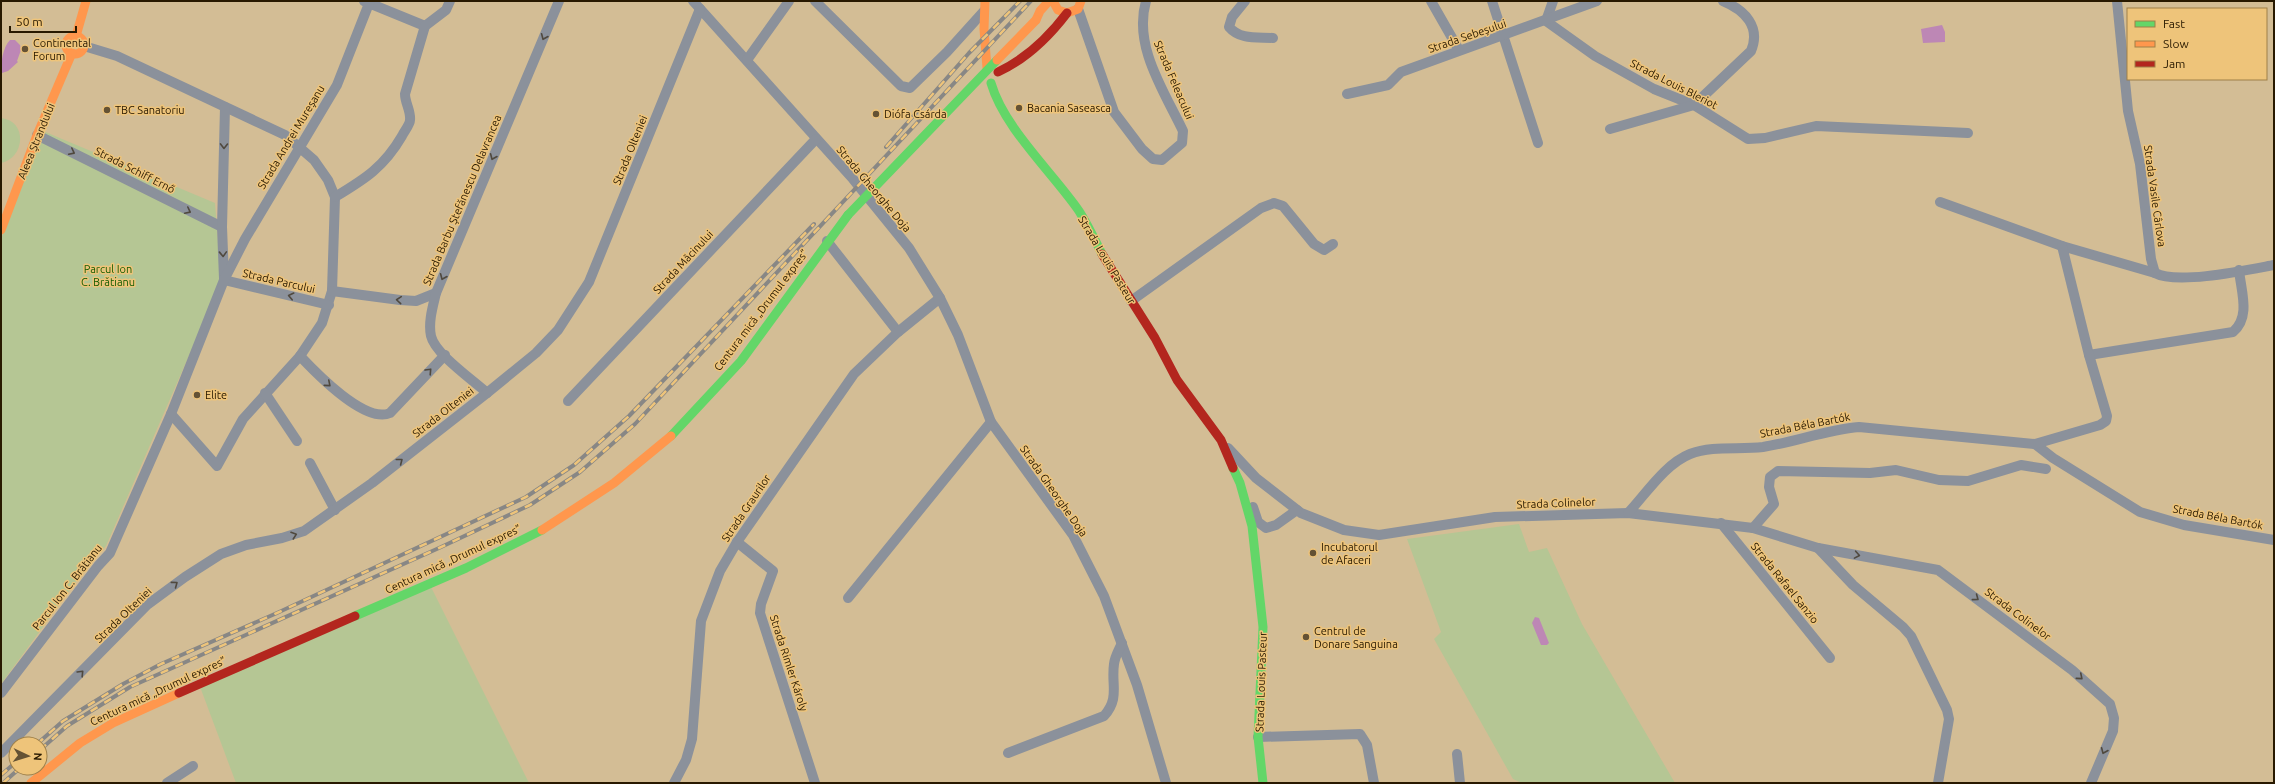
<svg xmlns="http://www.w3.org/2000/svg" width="2275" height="784" font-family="Ubuntu,sans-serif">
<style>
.green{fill:#b5c694}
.water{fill:#bd87b5}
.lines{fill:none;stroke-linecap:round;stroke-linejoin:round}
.street{stroke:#8b919b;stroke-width:10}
.fast{stroke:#63d668;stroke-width:9}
.slow{stroke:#ff974d;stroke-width:9}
.jam{stroke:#b3261e;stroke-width:9}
.rail-casing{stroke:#888785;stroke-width:4}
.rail{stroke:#eec47a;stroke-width:2.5;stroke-dasharray:8;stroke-linecap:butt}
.fast-bridge{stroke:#63d668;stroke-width:9}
.slow-bridge{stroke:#ff974d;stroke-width:9}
.oneway{stroke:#50493e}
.poi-dot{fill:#645234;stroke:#eec47a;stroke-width:1.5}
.labels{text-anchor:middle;stroke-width:3;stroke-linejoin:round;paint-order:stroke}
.street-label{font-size:11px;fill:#281900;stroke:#eec47a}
.poi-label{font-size:11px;fill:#281900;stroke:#eec47a;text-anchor:start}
.park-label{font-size:11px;fill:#135c00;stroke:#eec47a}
</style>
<rect width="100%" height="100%" fill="#d3bd95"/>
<g class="green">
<path d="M1,118c27,3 24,40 0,45z"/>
<polygon points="43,131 215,203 221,282 106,546 90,563 1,684 1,239"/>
<polygon points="1519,524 1529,552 1547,548 1582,624 1675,783 1522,783 1513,779 1434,639 1441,632 1407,539"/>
<polygon points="430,585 529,783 236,783 199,684"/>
</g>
<g class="water">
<polygon points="1942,25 1945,32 1945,42 1923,43 1921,29"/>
<path d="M10,40h5l5,5 1,5 -4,11 1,1 -10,9 -6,2c-2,-9 1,-26 8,-33z"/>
<polygon points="1535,617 1539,618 1549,643 1547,645 1541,645 1532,623"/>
</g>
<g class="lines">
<g class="street">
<polyline points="364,1 425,26"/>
<polyline points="693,1 853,179 909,248 940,298 958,335 991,422 1073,535 1104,596 1137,685 1166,783"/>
<polyline points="815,1 901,86 910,88 947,52 984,11"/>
<path d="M1245,1l-13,16 -3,10c11,13 28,10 44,11"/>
<polyline points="1431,1 1459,50"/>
<polyline points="1492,1 1538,143"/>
<polyline points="1553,1 1546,21 1595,56 1654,89 1694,105 1748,139 1765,138 1816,126 1968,133"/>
<path d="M2117,1l11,110 12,53 11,95 4,14c22,12 92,-3 119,-8"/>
<path d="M1078,9l36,103 28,37 11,10 9,1 20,-17 1,-12c-19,-40 -50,-85 -37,-130"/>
<polyline points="84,46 117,56 285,135 314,160 328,180 335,197 332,291 322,323 300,356 243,419 217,466 171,414"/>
<polyline points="747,60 789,1"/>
<polyline points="1347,94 1388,85 1401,72 1597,1"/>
<path d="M1610,129l84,-24 57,-54c10,-24 -6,-41 -28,-50"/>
<polyline points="37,135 222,227"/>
<path d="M335,197c30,-18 49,-30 67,-61 2,-5 8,-11 8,-16 1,-9 -5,-17 -5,-26l20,-68 21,-16 4,-9"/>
<polyline points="1940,202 2062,246 2155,273"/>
<polyline points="827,241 898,332"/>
<polyline points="224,278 222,227 225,107"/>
<polyline points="224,280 329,305"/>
<polyline points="332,291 400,300 416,301 436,293"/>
<polyline points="1131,301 1261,208 1274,203 1283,206 1314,244 1324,250 1333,244"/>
<path d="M2089,355l144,-23c18,-15 8,-41 6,-62"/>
<path d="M300,356c16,17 65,68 90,57l55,-58"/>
<polyline points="265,393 297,441"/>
<path d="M487,393c-14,-13 -52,-39 -56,-57 -3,-14 2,-30 5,-43l123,-292"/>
<polyline points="568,401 816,139"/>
<polyline points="2035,444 2053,458 2140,512 2184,525 2274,540"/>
<polyline points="1228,448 1256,478 1301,513 1344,530 1379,535 1495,517 1628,513 1753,528 1818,548 1938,570 2072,670 2110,704 2114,718 2113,731 2091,783"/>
<polyline points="310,463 335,510"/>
<polyline points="1253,507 1258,522 1266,528 1276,525 1297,510"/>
<path d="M1628,513c18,-19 37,-49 62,-59 23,-9 49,-4 73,-7 32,-5 63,-17 96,-20l176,17 65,-19 6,-4 1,-5 -18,-61 -27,-109"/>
<polyline points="1721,523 1830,658"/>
<polyline points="1753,528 1774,504 1769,487 1770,477 1778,471 1870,473 1896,470 1939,480 1968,481 2021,465 2046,469"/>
<polyline points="737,542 773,571 761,604 760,613 815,783"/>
<polyline points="1818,548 1853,585 1903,627 1911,636 1947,710 1949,719 1938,783"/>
<polyline points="848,598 991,422"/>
<polyline points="1,693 98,566 110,553 171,414 224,280 245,239 337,85 370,1"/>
<polyline points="1258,737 1360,734 1367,745 1374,783"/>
<polyline points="1,753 147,605 185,577 221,554 246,545 282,538 304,531 372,483 487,393 536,353 558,330 589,282 700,9"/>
<path d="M1008,753l96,-37c16,-18 7,-31 10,-52 1,-8 5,-14 8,-21"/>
<polyline points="1457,754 1460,783"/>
<polyline points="167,783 193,766"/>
<polyline points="674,783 686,760 692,739 701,621 720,571 737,542 854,374 898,332 940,298"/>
</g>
<g class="fast">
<path d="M991,83c13,45 61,89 88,128 9,14 16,29 23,43"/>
<polyline points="671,436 741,361 848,215"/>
<polyline points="1233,468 1240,483 1252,526 1263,627 1258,737 1263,783"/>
<polyline points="355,616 466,568 542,530"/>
</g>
<g class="slow">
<polyline points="985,1 984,29 987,68"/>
<polyline points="1053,1 1058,10 1067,13 1078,9 1081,1"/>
<polyline points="1036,20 1040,11 1049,1"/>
<circle cx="75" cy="45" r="9"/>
<polyline points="76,36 86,1"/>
<polyline points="1,230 37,135 72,53"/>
<polyline points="542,530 614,483 671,436"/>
<polyline points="31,783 80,743 113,723 179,693"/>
</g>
<g class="jam">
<path d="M998,72c28,-13 50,-34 69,-59"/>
<polyline points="1102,254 1155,338 1177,380 1221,440 1233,468"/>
<polyline points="179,693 355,616"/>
</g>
<g class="rail-casing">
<g id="rail">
<polyline points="886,147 969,53 1020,1"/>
<polyline points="37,744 63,721 123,684 161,664 277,613 526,497 574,465 629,416 814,224"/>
<polyline points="40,750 67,726 130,687 439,548 530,505 580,472 635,424 1031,1"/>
<polyline points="1,775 16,762"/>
<polyline points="3,783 20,768"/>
</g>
</g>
<use href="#rail" class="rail"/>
<polyline class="fast-bridge" points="848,215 997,60"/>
<polyline class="slow-bridge" points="997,60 1036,20"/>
</g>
<defs><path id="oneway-chevron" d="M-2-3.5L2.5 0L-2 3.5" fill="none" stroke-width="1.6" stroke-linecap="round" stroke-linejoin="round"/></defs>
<g class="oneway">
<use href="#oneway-chevron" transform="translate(544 37) rotate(113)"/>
<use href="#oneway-chevron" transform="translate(224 146) rotate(91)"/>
<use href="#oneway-chevron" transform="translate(72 152) rotate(27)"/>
<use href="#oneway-chevron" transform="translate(493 157) rotate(113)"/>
<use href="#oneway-chevron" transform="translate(188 211) rotate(27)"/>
<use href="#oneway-chevron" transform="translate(223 254) rotate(88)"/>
<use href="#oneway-chevron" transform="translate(443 277) rotate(113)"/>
<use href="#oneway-chevron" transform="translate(291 296) rotate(-167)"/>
<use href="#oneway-chevron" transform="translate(399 300) rotate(-175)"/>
<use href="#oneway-chevron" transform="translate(429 371) rotate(-47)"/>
<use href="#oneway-chevron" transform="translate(328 384) rotate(41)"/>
<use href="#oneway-chevron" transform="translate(400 461) rotate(-38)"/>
<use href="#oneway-chevron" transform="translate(294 535) rotate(-19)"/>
<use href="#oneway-chevron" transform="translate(1857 555) rotate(10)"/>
<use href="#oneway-chevron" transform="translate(175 584) rotate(-37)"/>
<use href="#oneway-chevron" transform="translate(1976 598) rotate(37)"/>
<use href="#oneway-chevron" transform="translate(81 673) rotate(-46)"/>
<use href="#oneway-chevron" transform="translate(2080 677) rotate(40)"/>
<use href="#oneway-chevron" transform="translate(2104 751) rotate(113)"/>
</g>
<g class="poi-dot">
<circle cx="25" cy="49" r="4"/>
<circle cx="1019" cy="108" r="4"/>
<circle cx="107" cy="110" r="4"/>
<circle cx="876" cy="114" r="4"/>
<circle cx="197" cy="395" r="4"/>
<circle cx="1313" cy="553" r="4"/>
<circle cx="1306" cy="637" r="4"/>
</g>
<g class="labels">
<g class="street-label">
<text transform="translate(1467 36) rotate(-19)" y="4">Strada Sebeșului</text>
<text transform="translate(1174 80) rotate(67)" y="4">Strada Feleacului</text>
<text transform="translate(1674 84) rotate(27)" y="4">Strada Louis Bleriot</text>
<text transform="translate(291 137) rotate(-59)" y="4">Strada Andrei Mureșanu</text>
<text transform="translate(36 141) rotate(-68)" y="4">Aleea Ștrandului</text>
<text transform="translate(630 150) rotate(-68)" y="4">Strada Olteniei</text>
<text transform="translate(135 170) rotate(27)" y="4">Strada Schiff Ernő</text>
<text transform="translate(874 189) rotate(50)" y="4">Strada Gheorghe Doja</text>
<text transform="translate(2155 196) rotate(82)" y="4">Strada Vasile Cârlova</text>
<text transform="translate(462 200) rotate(-67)" y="4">Strada Barbu Ștefănescu Delavrancea</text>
<text transform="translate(1107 260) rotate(59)" y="4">Strada Louis Pasteur</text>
<text transform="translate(683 262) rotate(-47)" y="4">Strada Măcinului</text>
<text transform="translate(279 281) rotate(13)" y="4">Strada Parcului</text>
<text transform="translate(761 310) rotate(-53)" y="4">Centura mică „Drumul expres”</text>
<text transform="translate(443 412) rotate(-38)" y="4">Strada Olteniei</text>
<text transform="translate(1805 425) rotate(-11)" y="4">Strada Béla Bartók</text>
<text transform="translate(1054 491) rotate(55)" y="4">Strada Gheorghe Doja</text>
<text transform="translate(1556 503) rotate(-2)" y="4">Strada Colinelor</text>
<text transform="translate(746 508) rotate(-56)" y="4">Strada Graurilor</text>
<text transform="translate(2218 517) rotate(11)" y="4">Strada Béla Bartók</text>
<text transform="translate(453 559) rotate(-25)" y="4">Centura mică „Drumul expres”</text>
<text transform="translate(1785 583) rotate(51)" y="4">Strada Rafael Sanzio</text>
<text transform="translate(67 587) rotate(-52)" y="4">Parcul Ion C. Brătianu</text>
<text transform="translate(2018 614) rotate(37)" y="4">Strada Colinelor</text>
<text transform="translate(123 615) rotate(-44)" y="4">Strada Olteniei</text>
<text transform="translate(789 663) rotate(72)" y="4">Strada Rimler Károly</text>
<text transform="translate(1261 682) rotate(-88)" y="4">Strada Louis Pasteur</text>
<text transform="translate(158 691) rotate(-25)" y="4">Centura mică „Drumul expres”</text>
</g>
<g class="poi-label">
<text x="33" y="47">Continental<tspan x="33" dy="13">Forum</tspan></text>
<text x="1027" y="112">Bacania Saseasca</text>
<text x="115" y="114">TBC Sanatoriu</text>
<text x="884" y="118">Diófa Csárda</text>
<text x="205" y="399">Elite</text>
<text x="1321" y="551">Incubatorul<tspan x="1321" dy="13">de Afaceri</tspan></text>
<text x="1314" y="635">Centrul de<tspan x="1314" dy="13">Donare Sanguina</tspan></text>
</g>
<g class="park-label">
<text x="108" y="273">Parcul Ion<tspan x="108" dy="13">C. Brătianu</tspan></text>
</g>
</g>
<rect width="2275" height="784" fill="none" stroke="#281900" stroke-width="4"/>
<rect x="2127" y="8" width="140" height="72" fill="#eec47a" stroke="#9f8049"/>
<rect x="2135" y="21" width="20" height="6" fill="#63d668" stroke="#9f8049"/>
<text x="2163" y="28" font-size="12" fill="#281900">Fast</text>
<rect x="2135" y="41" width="20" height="6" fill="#ff974d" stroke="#9f8049"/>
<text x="2163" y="48" font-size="12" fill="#281900">Slow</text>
<rect x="2135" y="61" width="20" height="6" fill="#b3261e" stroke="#9f8049"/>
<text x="2163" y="68" font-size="12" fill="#281900">Jam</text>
<g transform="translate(28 756) rotate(94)"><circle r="19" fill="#eec47a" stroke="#9f8049"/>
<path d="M0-3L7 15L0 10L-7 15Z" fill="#645234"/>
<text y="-6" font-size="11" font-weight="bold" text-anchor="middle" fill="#281900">N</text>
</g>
<path d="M10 26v6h66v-6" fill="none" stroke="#281900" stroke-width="2"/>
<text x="16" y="26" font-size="12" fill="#281900" stroke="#eec47a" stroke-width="3" paint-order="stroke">50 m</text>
</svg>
